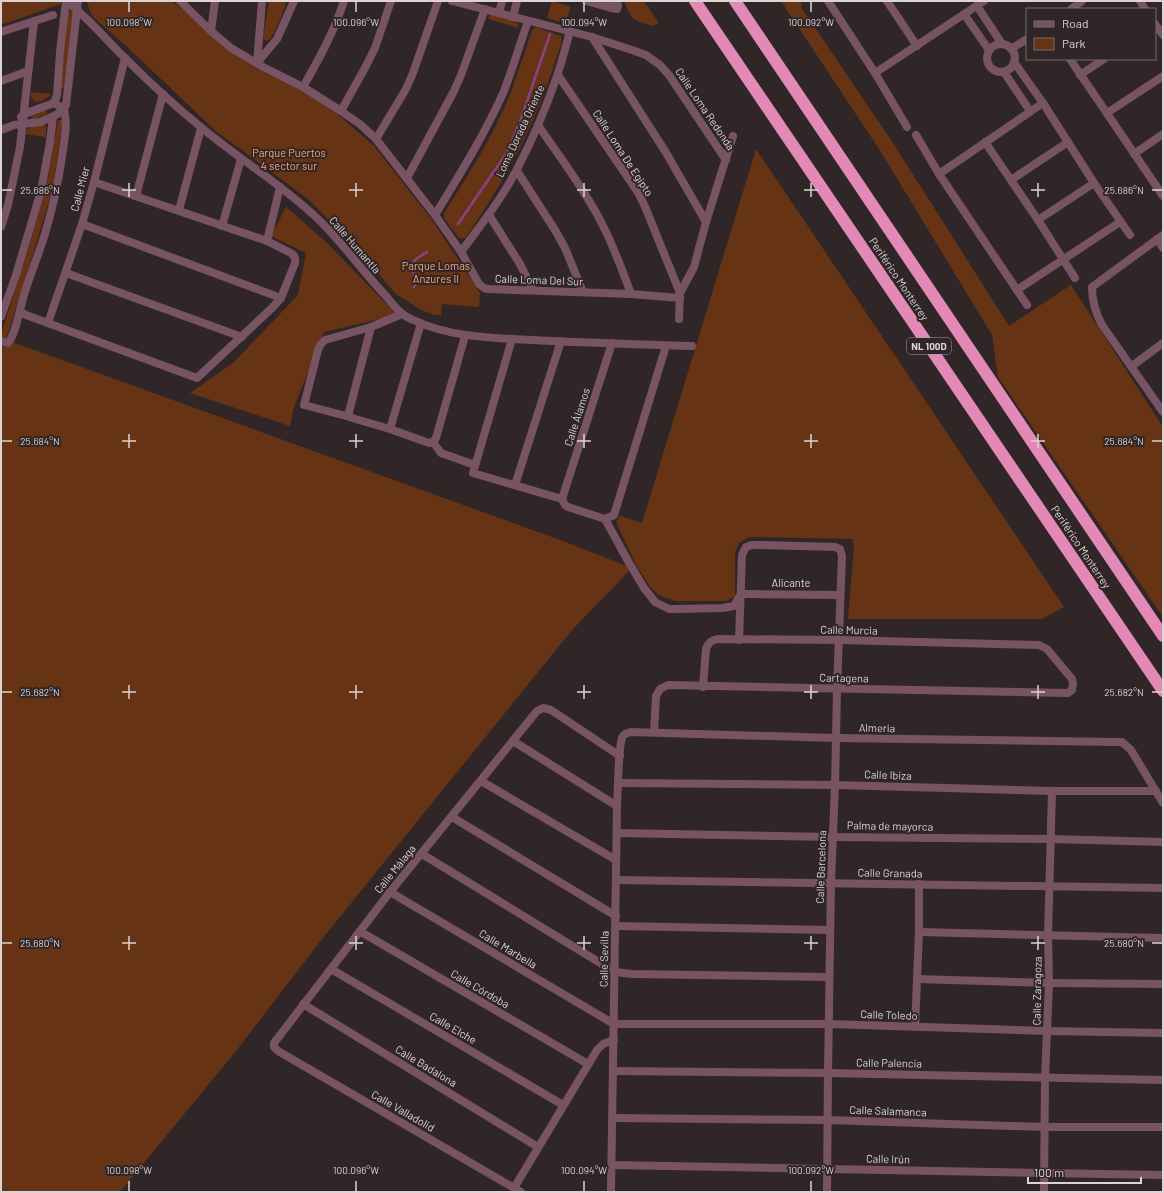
<svg xmlns="http://www.w3.org/2000/svg" width="1164" height="1193" font-family="Barlow,sans-serif">
<style>
.green{fill:#663414}
.lines{fill:none;stroke-linecap:round;stroke-linejoin:round}
.stream{stroke:#844582;stroke-width:2.5}
.minor{stroke:#775364;stroke-width:8}
.highway{stroke:#e289b6;stroke-width:12}
.ticks{fill:none;stroke:#dbd3d4;stroke-width:1.5}
.labels{text-anchor:middle;stroke-width:4;stroke-linejoin:round;paint-order:stroke}
.shield{fill:#312627;stroke:#a89fa0;stroke-width:1}
.shield-label{font-size:10px;font-weight:bold;fill:#dbd3d4}
.street-label{font-size:11px;fill:#dbd3d4;stroke:#312627}
.park-label{font-size:11px;fill:#fca775;stroke:#312627}
.ticks-label{font-size:10px;text-anchor:middle;fill:#dbd3d4;stroke:#312627;stroke-width:4;stroke-linejoin:round;paint-order:stroke}
</style>
<rect width="100%" height="100%" fill="#312627"/>
<g class="green">
<polygon points="1,1 61,1 61,4 1,25"/>
<polygon points="87,1 172,1 196,20 223,47 257,69 300,89 335,112 374,146 400,179 432,220 480,293 479,307 442,304 441,315 435,315 421,310 396,294 347,238 309,200 242,150 217,132 124,44 94,18 90,12"/>
<path d="M269,1h18c-4,10 -11,34 -20,40l-2,-1 -2,-2z"/>
<polygon points="552,1 571,7 565,23 547,18"/>
<path d="M624,1h20l15,22 -7,3c-20,-7 -20,-5 -28,-25z"/>
<polygon points="781,1 802,1 801,7 893,143 1009,326 1071,285 1163,427 1163,617 998,377 992,335 881,152"/>
<polygon points="71,10 74,12 64,88 61,89 60,86 68,14"/>
<polygon points="490,15 495,15 516,22 518,25 518,28 488,19"/>
<path d="M535,27l26,9c2,7 -3,16 -5,23 -19,63 -52,123 -90,178l-2,1h-5l-15,-20v-5c25,-39 50,-78 67,-121 7,-20 14,-41 21,-61z"/>
<path d="M31,92l20,2c-4,5 -10,8 -16,8l-4,-5z"/>
<polygon points="46,109 47,114 34,119 31,117 32,113"/>
<polygon points="58,120 62,120 62,125 57,160 52,191 32,257 9,330 6,338 1,337 2,331 25,260 46,189"/>
<polygon points="43,124 45,125 46,127 46,137 25,134 26,130 31,127"/>
<polygon points="756,149 1064,607 1042,619 848,619 854,546 852,539 749,537 739,543 735,552 735,596 727,601 675,601 659,595 651,588 636,565 616,522 620,516 642,523"/>
<polygon points="286,207 326,242 397,315 324,332 294,407 290,426 190,393 234,362 298,295 306,253 271,236"/>
<polygon points="1,338 563,541 632,568 572,630 322,939 236,1051 120,1192 1,1192"/>
</g>
<g class="lines">
<g class="stream">
<polyline points="458,224 508,151 521,119 550,34"/>
<path d="M414,287c4,-9 -6,-21 2,-28 3,-2 8,-5 11,-7"/>
</g>
<g class="minor">
<path d="M66,1c23,17 40,39 60,58 24,24 50,48 76,69 38,32 81,57 116,91 25,24 44,52 68,77 7,9 14,18 25,23 43,21 94,19 141,22 47,2 94,4 140,5"/>
<polyline points="180,1 211,31 231,48 263,67 303,87 341,111 361,125 376,139 435,215 461,252 479,284 484,288 488,289 631,294 680,298"/>
<polyline points="452,1 592,37 632,50 646,55 660,65 669,75 726,160"/>
<polyline points="586,1 611,8 617,9 618,5 610,1"/>
<polyline points="828,1 875,73 907,127"/>
<polyline points="887,1 917,46"/>
<polyline points="1140,1 1145,9"/>
<polyline points="977,6 1002,44"/>
<polyline points="1071,9 1082,1"/>
<polyline points="499,13 502,1"/>
<polyline points="964,14 989,50"/>
<polyline points="513,17 517,1"/>
<polyline points="1155,24 1163,35"/>
<polyline points="211,31 215,1"/>
<polyline points="1,32 53,15"/>
<polyline points="592,37 665,151 706,222"/>
<circle cx="1001" cy="58" r="14"/>
<polyline points="1011,49 1027,39"/>
<polyline points="1070,59 1163,196"/>
<polyline points="1014,62 1043,103 1094,183 1130,235"/>
<polyline points="257,63 277,39 294,1"/>
<polyline points="257,63 262,1"/>
<polyline points="1004,72 1030,111"/>
<polyline points="875,73 984,1"/>
<polyline points="558,75 639,194 646,209 680,293"/>
<polyline points="1080,75 1104,59"/>
<polyline points="1,81 28,71"/>
<path d="M303,87c16,-28 31,-55 41,-86"/>
<polyline points="54,103 57,95 60,52 66,1"/>
<polyline points="341,111 366,66 375,48 391,1"/>
<polyline points="1107,113 1163,76"/>
<polyline points="21,117 24,114 54,103"/>
<path d="M538,125c21,31 45,62 62,95 13,24 22,49 31,74"/>
<polyline points="1,130 14,125 40,122 52,117 61,112 66,105 78,1"/>
<polyline points="916,135 939,174 1027,305"/>
<polyline points="376,139 406,89 413,73 438,1"/>
<polyline points="985,142 1038,220 1075,278"/>
<polyline points="1134,154 1163,134"/>
<polyline points="517,171 555,230 565,248 583,292"/>
<polyline points="939,174 1043,103"/>
<polyline points="407,178 454,91 461,75 485,9"/>
<polyline points="1011,180 1068,142"/>
<polyline points="136,196 163,94"/>
<polyline points="179,210 201,128"/>
<path d="M435,215c25,-41 50,-81 69,-124 9,-23 16,-47 24,-70"/>
<polyline points="489,215 520,264 533,290"/>
<polyline points="1038,220 1094,183"/>
<polyline points="82,224 281,298"/>
<polyline points="222,226 241,159"/>
<polyline points="1,227 8,205 20,147 34,21"/>
<path d="M1163,235l-71,52c0,14 3,25 10,38l61,87"/>
<polyline points="1157,239 1163,248"/>
<polyline points="267,241 280,187"/>
<path d="M461,252c19,-26 40,-52 55,-81 16,-30 30,-63 41,-95 5,-15 9,-30 13,-45"/>
<polyline points="66,273 242,337"/>
<polyline points="1017,290 1120,222"/>
<path d="M20,311l6,4 171,63 75,-70 9,-10 14,-35c1,-4 0,-7 -4,-10l-24,-12 -173,-59"/>
<polyline points="402,314 371,327 325,340 321,344 318,350 304,405 350,417 352,418 390,429 429,443 433,442"/>
<polyline points="1,317 16,275 41,191 50,142 53,117"/>
<polyline points="679,319 680,293 694,267 706,222 733,136"/>
<polyline points="48,323 82,224 94,182 125,58"/>
<polyline points="512,339 473,473 562,499"/>
<path d="M1,341l7,2c8,-9 12,-36 16,-48 6,-20 14,-39 20,-58 8,-26 14,-53 18,-80 2,-16 6,-32 2,-48l-10,-6"/>
<polyline points="1132,366 1163,343"/>
<polyline points="350,417 349,412 371,327"/>
<polyline points="390,429 421,323"/>
<polyline points="433,442 436,438 465,336"/>
<polyline points="433,442 441,453 475,465"/>
<polyline points="515,485 561,341"/>
<polyline points="562,499 612,343"/>
<polyline points="562,499 565,505 568,507 605,519"/>
<polyline points="605,519 628,561 644,588 655,602 669,609 677,609 723,608 734,606 739,597"/>
<polyline points="605,519 614,515 666,346"/>
<polyline points="741,594 840,595"/>
<polyline points="739,640 742,555 746,547 752,545 762,545 835,547 840,549 842,556 837,689 835,785 831,882 828,1073 827,1192"/>
<path d="M654,732l2,-36 4,-7 8,-4 400,8 4,-3 1,-7 -1,-4 -25,-30 -8,-4 -200,-5 -121,-1c-7,1 -10,4 -12,10l-3,38"/>
<polyline points="513,741 617,806"/>
<polyline points="481,781 616,860"/>
<polyline points="619,783 835,785 1052,791 1156,791"/>
<polyline points="452,817 616,916"/>
<polyline points="617,833 833,837 1051,839 1163,842"/>
<polyline points="422,854 615,972 633,974 829,977"/>
<polyline points="616,880 1163,888"/>
<polyline points="390,892 614,1024 829,1024 1047,1031 1163,1033"/>
<polyline points="616,926 830,930"/>
<polyline points="361,932 588,1064"/>
<polyline points="919,932 1163,938"/>
<polyline points="331,969 563,1105"/>
<polyline points="917,979 1049,983 1163,984"/>
<polyline points="303,1004 538,1147"/>
<polyline points="915,1027 919,932 919,884"/>
<polyline points="614,1071 828,1073 1163,1080"/>
<polyline points="613,1118 828,1120 1045,1127 1163,1127"/>
<polyline points="612,1165 1044,1173 1163,1175"/>
<polyline points="514,1188 597,1050 603,1044 614,1040"/>
<polyline points="521,1192 278,1051 274,1047 274,1043 390,892 537,711 543,708 551,710 620,756"/>
<path d="M611,1192l6,-386c1,-11 1,-63 6,-70 2,-3 5,-3 8,-4l205,6 280,4h6l9,8 32,53"/>
<polyline points="1044,1192 1045,1078 1049,983 1048,935 1052,791"/>
</g>
<g class="highway">
<polyline points="695,1 1163,691"/>
<polyline points="735,1 1163,636"/>
</g>
</g>
<path class="ticks" d="M129,2v10M356,2v10M584,2v10M811,2v10M129,183v14M356,183v14M584,183v14M811,183v14M1038,183v14M2,190h10M122,190h14M349,190h14M577,190h14M804,190h14M1031,190h14M1152,190h10M129,434v14M356,434v14M584,434v14M811,434v14M1038,434v14M2,441h10M122,441h14M349,441h14M577,441h14M804,441h14M1031,441h14M1152,441h10M129,685v14M356,685v14M584,685v14M811,685v14M1038,685v14M2,692h10M122,692h14M349,692h14M577,692h14M804,692h14M1031,692h14M1152,692h10M129,936v14M356,936v14M584,936v14M811,936v14M1038,936v14M2,943h10M122,943h14M349,943h14M577,943h14M804,943h14M1031,943h14M1152,943h10M129,1181v10M356,1181v10M584,1181v10M811,1181v10"/>
<g class="labels">
<rect class="shield" x="907" y="338" width="44" height="16" rx="3"/>
<g class="shield-label">
<text x="929" y="350">NL 100D</text>
</g>
<g class="street-label">
<text transform="translate(705 109) rotate(56)" y="4">Calle Loma Redonda</text>
<text transform="translate(520 131) rotate(-65)" y="4">Loma Dorada Oriente</text>
<text transform="translate(623 153) rotate(57)" y="4">Calle Loma De Egipto</text>
<text transform="translate(80 189) rotate(-75)" y="4">Calle Mier</text>
<text transform="translate(355 245) rotate(49)" y="4">Calle Humantla</text>
<text transform="translate(899 279) rotate(56)" y="4">Periférico Monterrey</text>
<text transform="translate(539 280) rotate(2)" y="4">Calle Loma Del Sur</text>
<text transform="translate(577 417) rotate(-72)" y="4">Calle Álamos</text>
<text transform="translate(1081 547) rotate(56)" y="4">Periférico Monterrey</text>
<text x="791" y="587">Alicante</text>
<text transform="translate(849 630) rotate(1)" y="4">Calle Murcia</text>
<text transform="translate(844 678) rotate(1)" y="4">Cartagena</text>
<text transform="translate(877 728) rotate(1)" y="4">Almeria</text>
<text transform="translate(888 775) rotate(2)" y="4">Calle Ibiza</text>
<text transform="translate(890 826) rotate(1)" y="4">Palma de mayorca</text>
<text transform="translate(821 867) rotate(-88)" y="4">Calle Barcelona</text>
<text transform="translate(395 869) rotate(-51)" y="4">Calle Málaga</text>
<text transform="translate(890 873) rotate(1)" y="4">Calle Granada</text>
<text transform="translate(508 949) rotate(31)" y="4">Calle Marbella</text>
<text transform="translate(604 959) rotate(-89)" y="4">Calle Sevilla</text>
<text transform="translate(480 989) rotate(30)" y="4">Calle Córdoba</text>
<text transform="translate(1037 991) rotate(-89)" y="4">Calle Zaragoza</text>
<text transform="translate(889 1015) rotate(2)" y="4">Calle Toledo</text>
<text transform="translate(453 1028) rotate(30)" y="4">Calle Elche</text>
<text transform="translate(889 1063) rotate(1)" y="4">Calle Palencia</text>
<text transform="translate(426 1066) rotate(31)" y="4">Calle Badalona</text>
<text transform="translate(403 1111) rotate(30)" y="4">Calle Valladolid</text>
<text transform="translate(888 1111) rotate(2)" y="4">Calle Salamanca</text>
<text transform="translate(888 1159) rotate(1)" y="4">Calle Irún</text>
</g>
<g class="park-label">
<text x="289" y="157">Parque Puertos<tspan x="289" dy="13">4 sector sur</tspan></text>
<text x="436" y="270">Parque Lomas<tspan x="436" dy="13">Anzures II</tspan></text>
</g>
</g>
<g class="ticks-label">
<text x="129" y="26">100.098°W</text>
<text x="356" y="26">100.096°W</text>
<text x="584" y="26">100.094°W</text>
<text x="811" y="26">100.092°W</text>
<text x="40" y="194">25.686°N</text>
<text x="1124" y="194">25.686°N</text>
<text x="40" y="445">25.684°N</text>
<text x="1124" y="445">25.684°N</text>
<text x="40" y="696">25.682°N</text>
<text x="1124" y="696">25.682°N</text>
<text x="40" y="947">25.680°N</text>
<text x="1124" y="947">25.680°N</text>
<text x="129" y="1174">100.098°W</text>
<text x="356" y="1174">100.096°W</text>
<text x="584" y="1174">100.094°W</text>
<text x="811" y="1174">100.092°W</text>
</g>
<rect width="1164" height="1193" fill="none" stroke="#dbd3d4" stroke-width="4"/>
<rect x="1026" y="8" width="130" height="52" fill="#312627" stroke="#756b6c"/>
<rect x="1034" y="21" width="20" height="6" fill="#775364" stroke="#756b6c"/>
<text x="1062" y="28" font-size="12" fill="#dbd3d4">Road</text>
<rect x="1034" y="38" width="20" height="12" fill="#663414" stroke="#756b6c"/>
<text x="1062" y="48" font-size="12" fill="#dbd3d4">Park</text>
<path d="M1028 1177v6h113v-6" fill="none" stroke="#dbd3d4" stroke-width="2"/>
<text x="1034" y="1177" font-size="12" fill="#dbd3d4" stroke="#312627" stroke-width="3" paint-order="stroke">100 m</text>
</svg>
